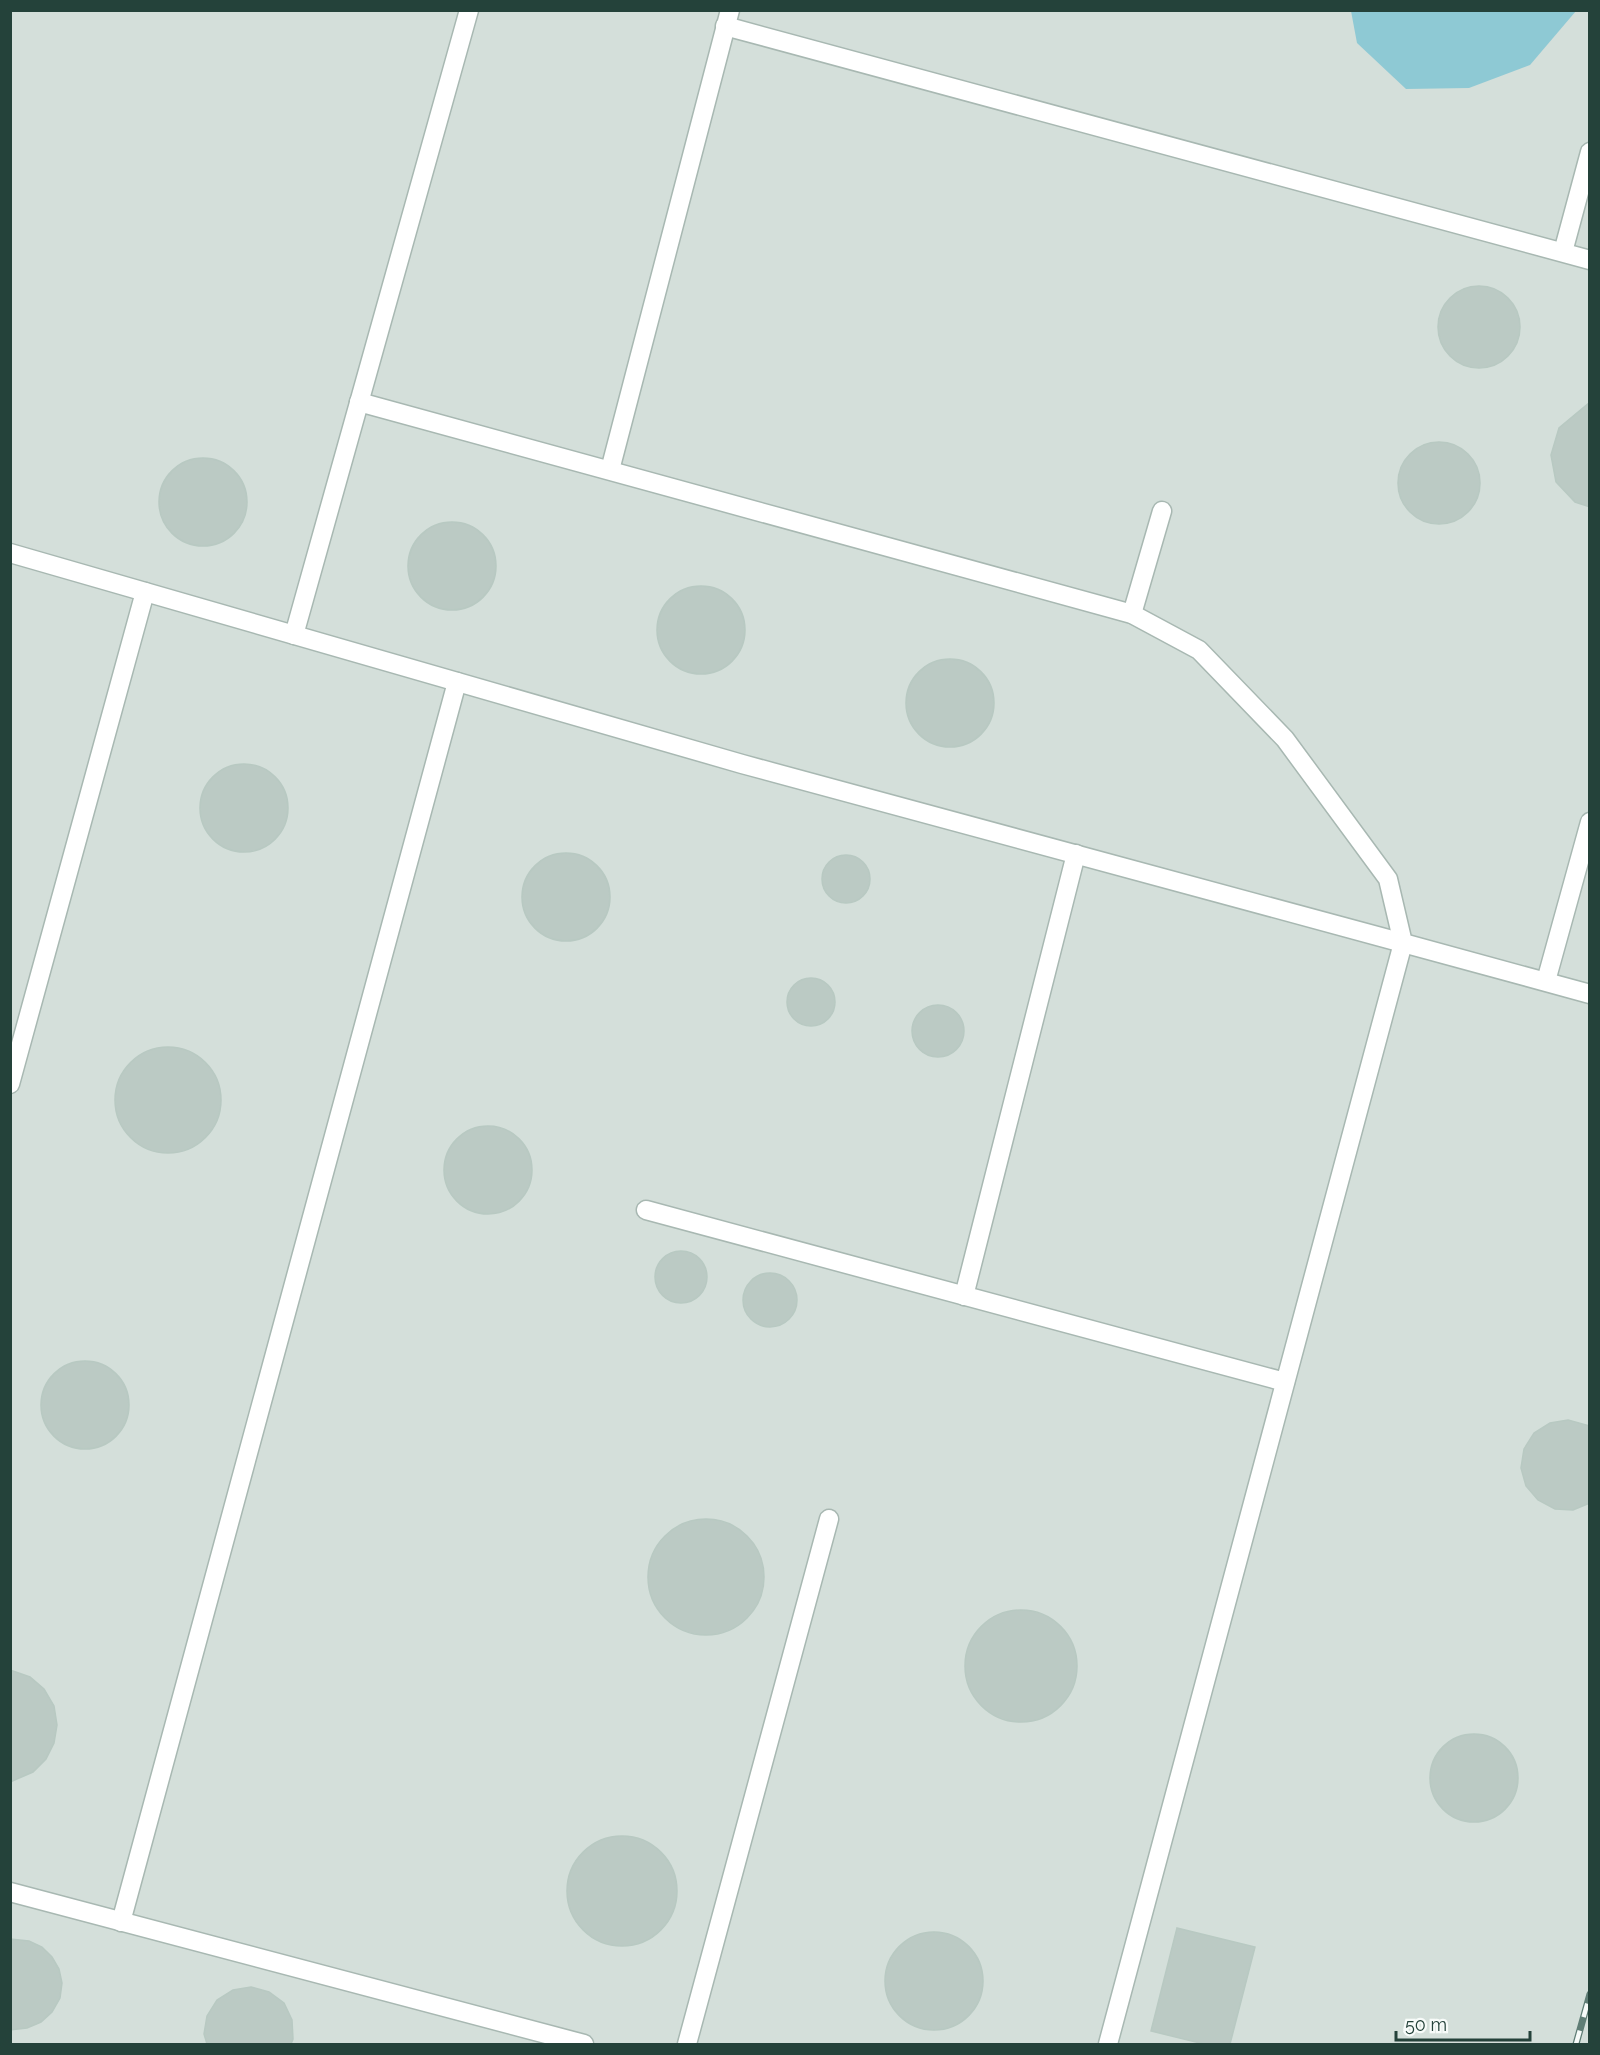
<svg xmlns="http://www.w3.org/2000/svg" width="1600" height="2055" font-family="Raleway,sans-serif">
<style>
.built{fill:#d4dfda}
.water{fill:#8ec9d4}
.building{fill:#bbcac4;stroke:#b8c9c2;stroke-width:1.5}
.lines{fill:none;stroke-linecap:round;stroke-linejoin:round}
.minor-casing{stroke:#a8b8b2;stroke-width:21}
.minor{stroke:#fff;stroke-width:18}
.rail-casing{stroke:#5f7d75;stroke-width:7}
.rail{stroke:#f7fbf9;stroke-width:4.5;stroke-dasharray:14;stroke-linecap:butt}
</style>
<rect width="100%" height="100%" fill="#e6efeb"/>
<rect class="built" x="11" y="11" width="1578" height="2033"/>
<polygon class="water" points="1351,11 1351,10 1576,11 1530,65 1469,88 1406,89 1357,43"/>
<g class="building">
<circle cx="1479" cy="327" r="41"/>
<polygon points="1590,402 1590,507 1575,502 1556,482 1551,455 1559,428"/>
<circle cx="1439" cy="483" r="41"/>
<circle cx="203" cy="502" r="44"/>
<circle cx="452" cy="566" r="44"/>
<circle cx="701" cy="630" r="44"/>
<circle cx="950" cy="703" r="44"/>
<circle cx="244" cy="808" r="44"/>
<circle cx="566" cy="897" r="44"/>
<circle cx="846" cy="879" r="24"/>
<circle cx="811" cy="1002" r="24"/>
<circle cx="938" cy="1031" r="26"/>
<circle cx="168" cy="1100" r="53"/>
<circle cx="488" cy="1170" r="44"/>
<circle cx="681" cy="1277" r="26"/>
<circle cx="770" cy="1300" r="27"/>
<circle cx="85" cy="1405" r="44"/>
<polygon points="1568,1420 1590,1426 1590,1503 1573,1510 1555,1509 1538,1500 1526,1486 1521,1468 1524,1449 1534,1433 1550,1423"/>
<circle cx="706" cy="1577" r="58"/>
<circle cx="1021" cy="1666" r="56"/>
<polygon points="10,1670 30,1677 44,1689 54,1706 57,1725 54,1743 46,1759 33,1772 10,1782"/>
<circle cx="1474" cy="1778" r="44"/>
<circle cx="622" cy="1891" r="55"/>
<polygon points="1177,1928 1255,1947 1230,2044 1204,2044 1151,2031"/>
<circle cx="934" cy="1981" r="49"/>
<polygon points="10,1939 29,1941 42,1947 52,1957 59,1969 62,1983 60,1998 52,2012 41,2022 27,2028 10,2030"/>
<polygon points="251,1987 269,1992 284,2003 292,2020 293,2039 291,2044 207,2044 204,2034 207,2016 217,2000 233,1990"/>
</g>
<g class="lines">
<g class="minor-casing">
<g id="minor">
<polyline points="725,26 1590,260"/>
<polyline points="1563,252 1590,152"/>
<polyline points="359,402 1132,614 1199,650 1285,739 1388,879 1403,943 1590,994"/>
<polyline points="610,470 730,10"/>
<polyline points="10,553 742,764 1403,943 1108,2044"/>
<polyline points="1132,614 1162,511"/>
<polyline points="294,635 469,10"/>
<polyline points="1546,981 1590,822"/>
<polyline points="10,1084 145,592"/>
<polyline points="646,1210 1285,1382"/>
<polyline points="964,1296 1076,854"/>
<polyline points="10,1892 584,2044"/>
<polyline points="121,1922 457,682"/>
<polyline points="687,2044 829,1519"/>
</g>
</g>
<use href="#minor" class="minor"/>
<g class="rail-casing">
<polyline id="rail" points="1576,2044 1590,1994"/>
</g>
<use href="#rail" class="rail"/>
</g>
<rect width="1600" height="2055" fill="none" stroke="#24423a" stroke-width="24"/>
<path d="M1396 2031v9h134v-9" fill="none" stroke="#24423a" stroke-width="3"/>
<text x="1405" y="2031" font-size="18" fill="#24423a" stroke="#f7fbf9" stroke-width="4.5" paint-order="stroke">50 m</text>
</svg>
